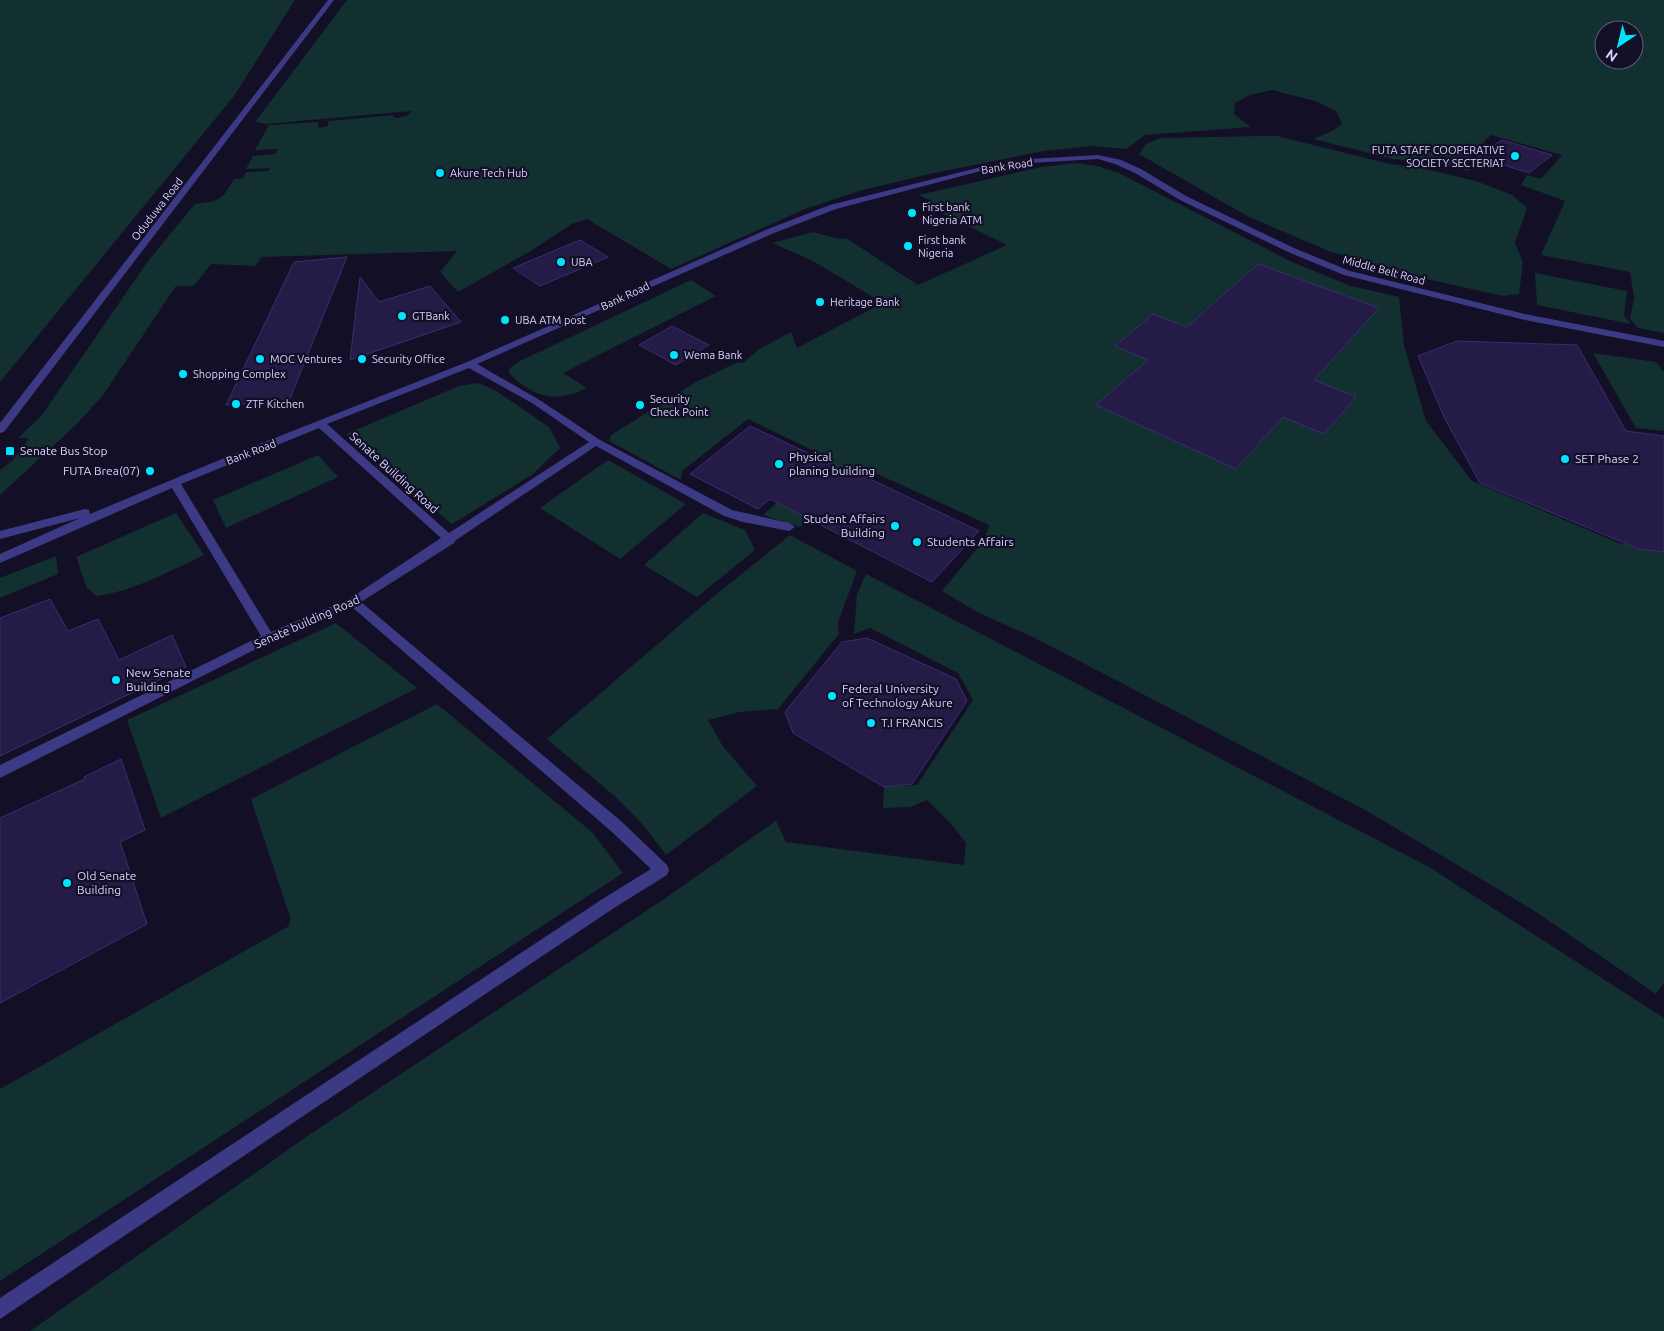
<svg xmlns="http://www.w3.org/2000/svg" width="1664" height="1331" font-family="Ubuntu,sans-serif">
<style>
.green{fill:#12302f;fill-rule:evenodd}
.building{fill:#241b47;stroke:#3b2d73}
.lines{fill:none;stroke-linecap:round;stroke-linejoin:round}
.minor{fill:#3d3a85;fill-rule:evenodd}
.poi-dot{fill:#00e5ff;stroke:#130f26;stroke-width:2}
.labels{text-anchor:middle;stroke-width:4.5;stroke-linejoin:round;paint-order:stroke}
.far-poi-label{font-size:11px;fill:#d9d4ff;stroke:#130f26;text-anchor:start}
.far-street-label{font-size:11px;fill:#d9d4ff;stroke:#130f26}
.poi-label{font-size:12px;fill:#d9d4ff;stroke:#130f26;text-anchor:start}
.street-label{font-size:12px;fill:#d9d4ff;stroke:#130f26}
</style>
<rect width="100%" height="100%" fill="#130f26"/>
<g class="green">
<polygon points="0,0 295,0 234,96 0,382"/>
<path d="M347,0h1317v333l-26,-5 -8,-9 4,-21 -4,-26 -89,-17 24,-54 -44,-16 6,-10 14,4 21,-24 -71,-20 -21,21 9,5 -3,2 -10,-3 4,11 -36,-8 -41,-4 -80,-20 19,-8 10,-7 -6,-13 -21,-10 -43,-11 -22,5 -15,8 -1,11 17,13 -106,8 -19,14 -35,-3 -47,5 -115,23 -70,17 -54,18 -134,60 -84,-50 -15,5 -43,28 -71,40 -18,-20 17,-21 -195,6 -7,9 -44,-2 -17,22h-18l-73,109 -25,28 -78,72v-25l12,-9 17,-23h-11l24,-23 106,-154 47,-57c25,-3 26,-3 39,-25l9,-1 3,-6 22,-1 2,-3 -24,1 7,-13 22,-2 3,-5 -23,1 14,-25 49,-3 1,6 9,-2v-5l65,-6 1,3c7,0 13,-1 18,-7l-146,13 -11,-2zM1604,30h30v30h-30z"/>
<polygon points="1264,136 1277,136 1390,164 1425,169 1476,181 1512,195 1527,208 1515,243 1523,263 1519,294 1503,296 1431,280 1331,252 1249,217 1139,154 1146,144 1160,138"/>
<polygon points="1076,163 1098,166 1121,174 1292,262 1351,286 1399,297 1404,345 1426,421 1472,481 1619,543 1664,550 1664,983 1656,994 1533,910 1365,810 1035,638 977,612 942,591 985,539 989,525 862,467 800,527 763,515 825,461 824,456 748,419 682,471 681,480 609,441 611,435 696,382 738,362 743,363 759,349 791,332 797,348 883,303 811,260 772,243 813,232 839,239 846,238 918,285 1007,245 925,205 931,201 919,195 1041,167"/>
<polygon points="1535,273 1627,291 1624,315 1631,324 1537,305"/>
<path d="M691,280l25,16 -153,77 24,15c-31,15 -54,10 -78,-15l1,-5 8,-6z"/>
<polygon points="1593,353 1656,362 1664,372 1664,431 1636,428"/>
<polygon points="478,383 495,390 549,427 560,448 533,474 452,524 346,434 459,386"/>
<polygon points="318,455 338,477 226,528 213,500"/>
<polygon points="608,460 686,504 620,559 540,508"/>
<path d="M176,513l28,42c-34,16 -70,36 -107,41l-10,-8 -11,-31z"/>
<polygon points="703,513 745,530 755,550 697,597 644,565"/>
<polygon points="790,535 857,571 838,622 839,634 778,709 739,712 708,720 722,745 757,786 666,855 644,826 619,800 547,739 702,606"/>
<polygon points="56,556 58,574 0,598 0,578"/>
<polygon points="866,574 1429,867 1664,1018 1664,1331 30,1331 309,1135 661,901 776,821 786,842 964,865 966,843 951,824 927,800 910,807 883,808 884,787 917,785 973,700 958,673 870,628 854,634 857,594"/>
<polygon points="336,623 417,688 161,818 127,720"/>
<polygon points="437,704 592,832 623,873 0,1281 0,1089 289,926 290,917 251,799"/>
</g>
<g class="building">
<polygon points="1502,140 1552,155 1529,173 1478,157"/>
<polygon points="580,240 608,257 540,286 513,268"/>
<polygon points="347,257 289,401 226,405 294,262"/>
<polygon points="1258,264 1379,308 1314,380 1356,397 1324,434 1283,417 1236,469 1096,405 1148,360 1115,346 1153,314 1187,327"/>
<polygon points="360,277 379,302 430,286 461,322 350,360"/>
<polygon points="672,326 709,345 676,365 639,345"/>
<polygon points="1457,341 1577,345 1626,431 1664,436 1664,552 1639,549 1480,483 1445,419 1418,356"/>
<polygon points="750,426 860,477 862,475 979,531 932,582 770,499 758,509 690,474"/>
<polygon points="50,599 68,631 98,619 119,660 172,635 186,667 0,756 0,618"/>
<polygon points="867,638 956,679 967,701 912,784 884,787 793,733 785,712 842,642"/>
<polygon points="121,759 145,830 120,842 147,924 0,1003 0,818 85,779 84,777"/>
</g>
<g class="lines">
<g class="minor">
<polygon points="328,0 334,0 4,432 0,433 0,423"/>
<path d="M1098,155l23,5 20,9 45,27 108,52 56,23 175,43 139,27v6l-139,-27 -181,-45 -56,-23 -108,-52 -45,-27 -20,-9 -17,-5 -68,4 -49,8 -145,38 -62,24 -297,131 61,35 62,41 132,70 57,13 6,4 -6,4 -46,-9 -19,-6 -128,-70 -140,94 -2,3 -93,59 261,220 45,43 2,5 -2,5 -53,33 -614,411v-21l604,-400 47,-29 -39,-37 -260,-225 -80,34 -272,137v-13l261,-129 -89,-148 -172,75v-9l80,-36 -80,21v-8l85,-22 4,1 1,4 127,-53 250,-99 301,-133 62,-24 151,-38 49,-8zM469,368l63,35 57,39 -140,91 -122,-109zM319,428l122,110 -92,61 -78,33 -90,-148z"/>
</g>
</g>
<g class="poi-dot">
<circle cx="1515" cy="156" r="5"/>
<circle cx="440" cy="173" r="5"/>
<circle cx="912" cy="213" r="5"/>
<circle cx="908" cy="246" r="5"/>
<circle cx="561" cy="262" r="5"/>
<circle cx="820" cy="302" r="5"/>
<circle cx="402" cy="316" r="5"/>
<circle cx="505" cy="320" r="5"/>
<circle cx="674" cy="355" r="5"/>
<circle cx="260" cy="359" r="5"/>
<circle cx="362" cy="359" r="5"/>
<circle cx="183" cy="374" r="5"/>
<circle cx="236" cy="404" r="5"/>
<circle cx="640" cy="405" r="5"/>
<rect x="5" y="446" width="10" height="10" rx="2.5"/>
<circle cx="1565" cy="459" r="5"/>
<circle cx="779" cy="464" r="5"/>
<circle cx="150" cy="471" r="5"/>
<circle cx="895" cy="526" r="5"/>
<circle cx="917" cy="542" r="5"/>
<circle cx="116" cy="680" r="5"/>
<circle cx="832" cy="696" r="5"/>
<circle cx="871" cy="723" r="5"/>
<circle cx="67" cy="883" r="5"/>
</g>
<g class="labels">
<g class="far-poi-label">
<text x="1505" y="154" text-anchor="end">FUTA STAFF COOPERATIVE<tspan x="1505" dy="13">SOCIETY SECTERIAT</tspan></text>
<text x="450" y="177">Akure Tech Hub</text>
<text x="922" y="211">First bank<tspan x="922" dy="13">Nigeria ATM</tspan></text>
<text x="918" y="244">First bank<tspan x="918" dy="13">Nigeria</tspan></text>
<text x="571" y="266">UBA</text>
<text x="830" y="306">Heritage Bank</text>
<text x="412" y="320">GTBank</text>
<text x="515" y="324">UBA ATM post</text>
<text x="684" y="359">Wema Bank</text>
<text x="270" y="363">MOC Ventures</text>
<text x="372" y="363">Security Office</text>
<text x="193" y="378">Shopping Complex</text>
<text x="650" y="403">Security<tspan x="650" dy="13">Check Point</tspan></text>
<text x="246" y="408">ZTF Kitchen</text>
</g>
<g class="far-street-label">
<text transform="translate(1007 166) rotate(-9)" y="4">Bank Road</text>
<text transform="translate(157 209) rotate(-52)" y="4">Oduduwa Road</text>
<text transform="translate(1384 270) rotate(15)" y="4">Middle Belt Road</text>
<text transform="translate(625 296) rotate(-25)" y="4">Bank Road</text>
<text transform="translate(251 452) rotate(-21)" y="4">Bank Road</text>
</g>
<g class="poi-label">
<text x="20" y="455">Senate Bus Stop</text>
<text x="789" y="461">Physical<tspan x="789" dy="14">planing building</tspan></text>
<text x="1575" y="463">SET Phase 2</text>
<text x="140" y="475" text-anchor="end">FUTA Brea(07)</text>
<text x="885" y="523" text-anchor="end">Student Affairs<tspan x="885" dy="14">Building</tspan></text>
<text x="927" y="546">Students Affairs</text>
<text x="126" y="677">New Senate<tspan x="126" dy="14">Building</tspan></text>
<text x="842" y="693">Federal University<tspan x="842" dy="14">of Technology Akure</tspan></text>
<text x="881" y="727">T.I FRANCIS</text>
<text x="77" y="880">Old Senate<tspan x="77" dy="14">Building</tspan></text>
</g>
<g class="street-label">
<text transform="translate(394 473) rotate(42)" y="4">Senate Building Road</text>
<text transform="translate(307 622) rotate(-24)" y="4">Senate building Road</text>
</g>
</g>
<g transform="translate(1619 45) rotate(215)"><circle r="24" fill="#130f26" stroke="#625e7d"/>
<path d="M0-4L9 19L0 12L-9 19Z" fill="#00e5ff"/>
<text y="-8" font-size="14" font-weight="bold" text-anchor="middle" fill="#d9d4ff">N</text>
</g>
</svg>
